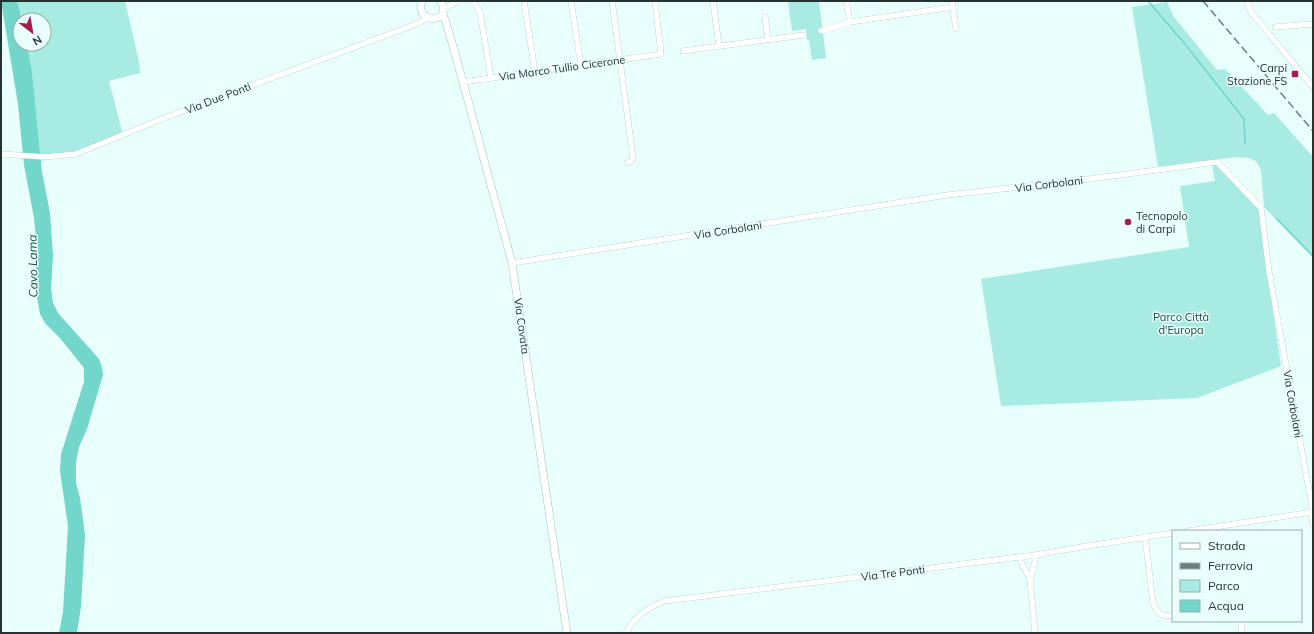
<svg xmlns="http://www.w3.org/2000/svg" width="1314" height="634" font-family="Mulish,sans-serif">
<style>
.green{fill:#a7ebe2}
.water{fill:#72d6ca}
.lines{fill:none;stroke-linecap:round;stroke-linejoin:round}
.stream{stroke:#72d6ca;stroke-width:1.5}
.minor-casing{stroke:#9fc3be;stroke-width:6}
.major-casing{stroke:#9fc3be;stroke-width:8}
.minor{stroke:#fff;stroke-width:5.5}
.major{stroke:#fff;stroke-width:7}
.rail{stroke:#6c7e7b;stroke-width:1.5;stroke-dasharray:8 4;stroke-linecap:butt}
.poi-dot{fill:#ab1a51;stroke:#e9fffb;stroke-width:1.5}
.labels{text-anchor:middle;stroke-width:3;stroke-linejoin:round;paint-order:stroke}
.street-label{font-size:11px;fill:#253432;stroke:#e9fffb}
.poi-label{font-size:11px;fill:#253432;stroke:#e9fffb;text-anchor:end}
.park-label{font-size:11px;fill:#1f4c47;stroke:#e9fffb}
.water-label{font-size:12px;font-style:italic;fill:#214e49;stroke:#e9fffb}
</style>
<rect width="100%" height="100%" fill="#e9fffb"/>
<g class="green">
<polygon points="17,1 125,1 139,62 140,73 109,81 123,135 71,153 41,161 32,71 27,44 44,44 44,20 22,20"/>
<polygon points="788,1 819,1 826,58 812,60 809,40 807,40 806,29 792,31"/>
<polygon points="1167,2 1174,17 1217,70 1225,69 1268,115 1274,113 1313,157 1313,258 1264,207 1261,170 1256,161 1249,158 1237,157 1158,167 1132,7"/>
<polygon points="1218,164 1258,208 1281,366 1197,398 1001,406 981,279 1189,247 1180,186 1215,181 1212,165"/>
</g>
<polygon class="water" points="1,1 17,1 22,20 20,20 20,44 27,44 32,71 42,172 50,213 53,255 51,289 53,303 58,313 99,359 102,368 103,374 100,385 87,429 79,447 76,462 76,483 80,498 85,535 81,606 77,633 59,633 63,612 68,526 60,471 61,454 84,382 84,368 60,338 45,323 40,314 37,297 36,263 37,247 34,218 24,165 18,104"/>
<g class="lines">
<g class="stream">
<polyline points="1148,1 1185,44 1244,119 1245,144"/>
<polyline points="1277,219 1313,256"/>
</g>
<g class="minor-casing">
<g id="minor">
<polyline points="473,1 480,12 491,78"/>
<polyline points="524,1 535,72"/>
<polyline points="571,1 581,65"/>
<polyline points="612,1 633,158 631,161 627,163"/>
<polyline points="713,1 719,46"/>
<polyline points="846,1 850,22"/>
<polyline points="952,1 956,29"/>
<polyline points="1247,1 1251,12 1313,87"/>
<polyline points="443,10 458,1"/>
<polyline points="765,17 768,39"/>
<polyline points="1275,27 1313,24"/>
<polyline points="821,31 850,22 953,7"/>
<polyline points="683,51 804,35"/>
<polyline points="463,82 661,54 655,1"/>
<polyline points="1,154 45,157 76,154 164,118 414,25 428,18"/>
<polyline points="512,263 947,195 1082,180 1217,162 1261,208 1269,272 1313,512"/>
<polyline points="1311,513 1313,526"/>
<polyline points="1188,531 1313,512"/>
<path d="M1145,537l8,66c5,11 8,14 20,12"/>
<polyline points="1035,555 1035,562 1030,579 1035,633"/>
<polyline points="1021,557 1021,562 1030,579"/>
<polyline points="1241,621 1242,633"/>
<path d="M626,633c9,-17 22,-26 39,-32l370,-46 46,-8 92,-14"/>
</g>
</g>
<g class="major-casing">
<g id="major">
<path d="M422,1c-6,13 10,24 21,13v-8l-2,-5"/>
<polyline points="443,14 448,29 463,82 512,263 567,633"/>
</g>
</g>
<use href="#minor" class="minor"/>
<use href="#major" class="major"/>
<polyline class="rail" points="1203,1 1313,131"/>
</g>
<g class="poi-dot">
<rect x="1291" y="70" width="8" height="8" rx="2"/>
<circle cx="1128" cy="222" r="4"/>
</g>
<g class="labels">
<g class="street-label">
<text transform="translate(562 68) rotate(-8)" y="4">Via Marco Tullio Cicerone</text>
<text transform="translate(218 98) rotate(-21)" y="4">Via Due Ponti</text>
<text transform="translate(1049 184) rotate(-7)" y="4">Via Corbolani</text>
<text transform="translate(728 230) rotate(-9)" y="4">Via Corbolani</text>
<text transform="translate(522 326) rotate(82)" y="4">Via Cavata</text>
<text transform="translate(1293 404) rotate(80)" y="4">Via Corbolani</text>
<text transform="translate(893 573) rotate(-7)" y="4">Via Tre Ponti</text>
</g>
<g class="poi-label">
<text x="1287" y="72">Carpi<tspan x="1287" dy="13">Stazione FS</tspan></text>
<text x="1136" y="220" text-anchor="start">Tecnopolo<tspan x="1136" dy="13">di Carpi</tspan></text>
</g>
<g class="park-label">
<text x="1181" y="321">Parco Città<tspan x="1181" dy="13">d'Europa</tspan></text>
</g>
<g class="water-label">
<text transform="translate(33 266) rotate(-91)" y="4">Cavo Lama</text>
</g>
</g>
<rect width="1314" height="634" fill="none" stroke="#253432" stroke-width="4"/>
<rect x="1172" y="530" width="130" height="92" fill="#e9fffb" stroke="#9baeab"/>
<rect x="1180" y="543" width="20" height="6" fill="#ffffff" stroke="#9baeab"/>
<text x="1208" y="550" font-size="12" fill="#253432">Strada</text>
<rect x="1180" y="563" width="20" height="6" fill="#6c7e7b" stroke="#9baeab"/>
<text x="1208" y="570" font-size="12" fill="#253432">Ferrovia</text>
<rect x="1180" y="580" width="20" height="12" fill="#a7ebe2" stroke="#9baeab"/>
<text x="1208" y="590" font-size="12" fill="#253432">Parco</text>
<rect x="1180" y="600" width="20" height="12" fill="#72d6ca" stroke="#9baeab"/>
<text x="1208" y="610" font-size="12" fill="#253432">Acqua</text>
<g transform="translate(32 32) rotate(149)"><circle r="19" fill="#e9fffb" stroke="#9baeab"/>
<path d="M0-3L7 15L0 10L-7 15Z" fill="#ab1a51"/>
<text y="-6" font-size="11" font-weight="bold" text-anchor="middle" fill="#253432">N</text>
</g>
</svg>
